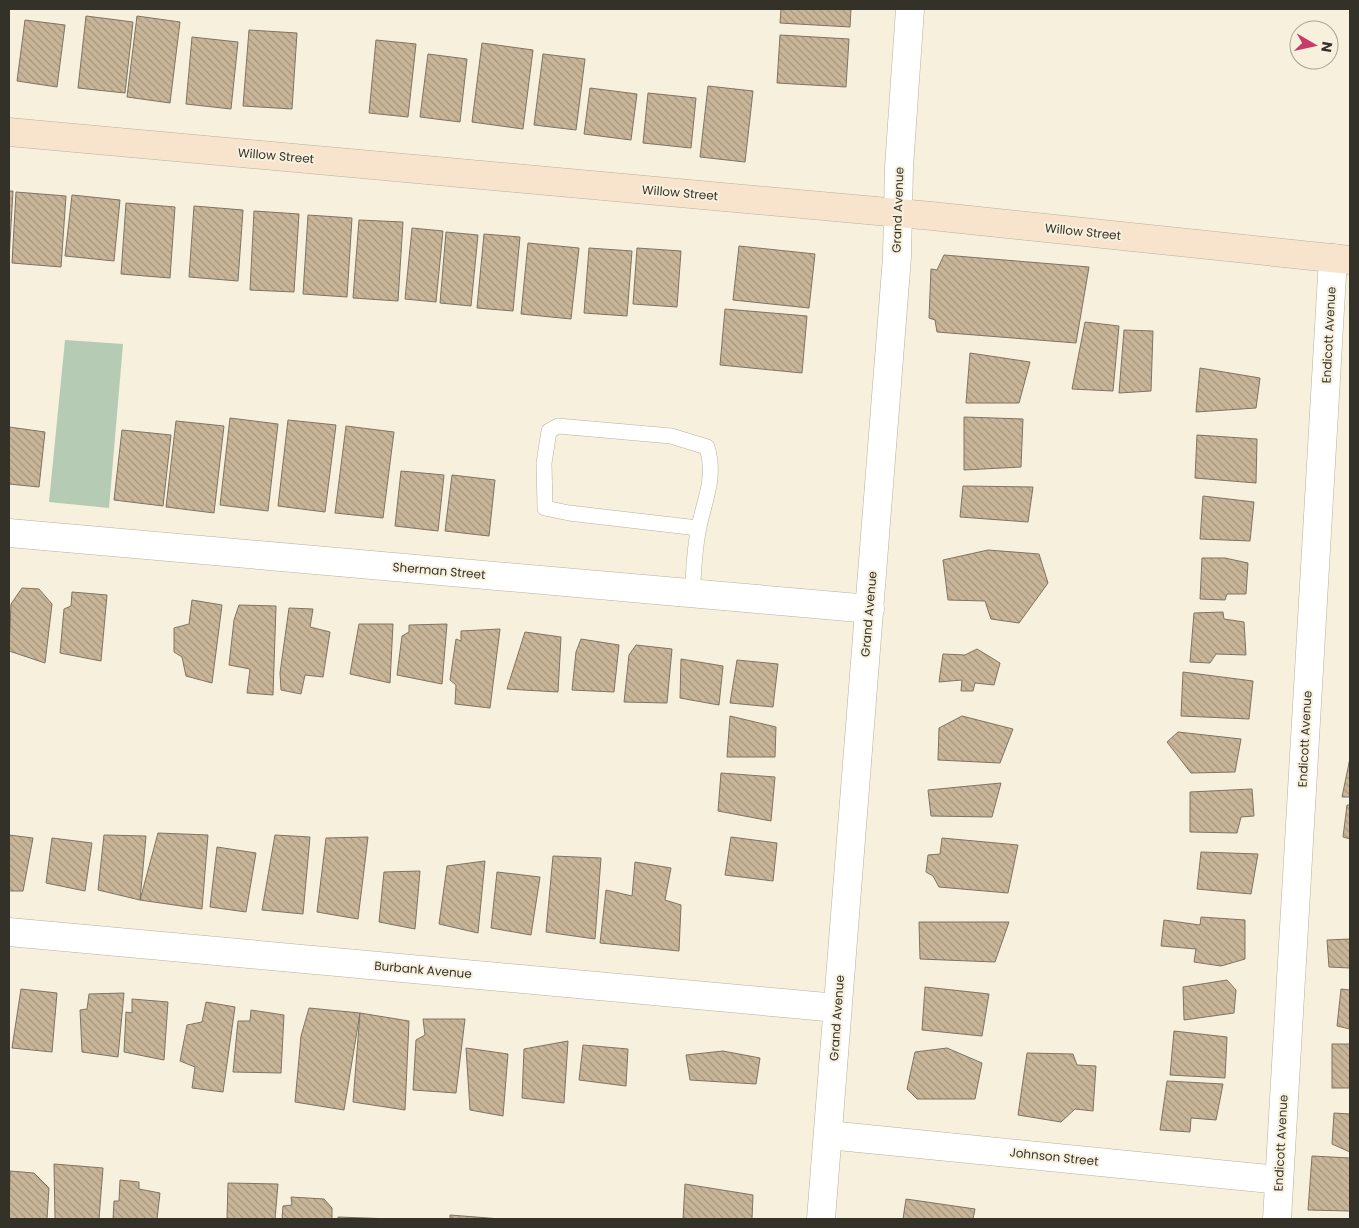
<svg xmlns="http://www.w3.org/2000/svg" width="1359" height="1228" font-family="Poppins,sans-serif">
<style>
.green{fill:#b5cbb4}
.building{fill:url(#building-back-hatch);stroke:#7e7463}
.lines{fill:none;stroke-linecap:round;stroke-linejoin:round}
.lane-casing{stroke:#b7b09d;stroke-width:16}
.street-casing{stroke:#b7b09d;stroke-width:29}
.secondary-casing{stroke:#b7b09d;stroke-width:29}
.lane{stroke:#fff;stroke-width:15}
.street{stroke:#fff;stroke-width:28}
.secondary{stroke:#f8e4cd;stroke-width:28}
.labels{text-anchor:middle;stroke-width:4;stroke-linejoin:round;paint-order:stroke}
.street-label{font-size:12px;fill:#343129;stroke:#f7f0dc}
</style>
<defs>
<pattern id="building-back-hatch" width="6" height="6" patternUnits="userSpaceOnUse" patternTransform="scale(1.25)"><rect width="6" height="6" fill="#c9b699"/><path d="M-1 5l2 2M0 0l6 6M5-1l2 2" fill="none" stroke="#a4957d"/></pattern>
</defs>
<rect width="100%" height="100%" fill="#f7f0dc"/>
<polygon class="green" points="65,340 123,344 109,508 49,502"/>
<g class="building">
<polygon points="781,9 851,9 850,27 780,23"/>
<polygon points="86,16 133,22 125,93 78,88"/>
<polygon points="137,16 180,22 170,103 127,97"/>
<polygon points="25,20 65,25 57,87 17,81"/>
<polygon points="249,30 297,33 292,109 243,106"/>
<polygon points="780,35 849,39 846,87 777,83"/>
<polygon points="192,37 238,42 231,109 186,104"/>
<polygon points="376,40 416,44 408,117 369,113"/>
<polygon points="482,43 533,50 523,129 472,122"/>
<polygon points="428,54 467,59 460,122 420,117"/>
<polygon points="543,54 585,59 576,130 534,125"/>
<polygon points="708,86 753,91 745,162 700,157"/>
<polygon points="590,88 637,94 631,140 584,134"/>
<polygon points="648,93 696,98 691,148 643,143"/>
<polygon points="9,191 13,191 9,259"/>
<polygon points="16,192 66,196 61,267 12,263"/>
<polygon points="72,195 120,200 114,261 65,256"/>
<polygon points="126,203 175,207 170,278 121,274"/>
<polygon points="194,206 243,210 238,281 189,277"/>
<polygon points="254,211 299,214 294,292 250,290"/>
<polygon points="308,215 352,218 347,297 303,294"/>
<polygon points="359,220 403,222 398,301 353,298"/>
<polygon points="412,228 443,231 436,302 405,299"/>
<polygon points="446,232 478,235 471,306 440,303"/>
<polygon points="484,234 520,237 513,311 477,308"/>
<polygon points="528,243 579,248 571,319 521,314"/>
<polygon points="739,246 815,254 809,308 733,300"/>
<polygon points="589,248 632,251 627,316 584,313"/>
<polygon points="637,248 681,251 677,307 633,304"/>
<polygon points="944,255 1089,267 1076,343 937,332 935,320 929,318 931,269 937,270"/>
<polygon points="725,309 807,316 802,373 720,365"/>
<polygon points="1085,322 1119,326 1113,391 1072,389"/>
<polygon points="1124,330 1153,331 1151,391 1119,393"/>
<polygon points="970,353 1030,362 1019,403 966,403"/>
<polygon points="1200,368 1260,378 1256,408 1196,412"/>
<polygon points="964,417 1023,419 1021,467 964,470"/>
<polygon points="230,418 278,424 268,511 220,505"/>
<polygon points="288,420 336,425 325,512 278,506"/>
<polygon points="176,421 224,426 214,513 166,507"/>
<polygon points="346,426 394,432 383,518 335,513"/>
<polygon points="9,427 45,432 39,487 9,484"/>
<polygon points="122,430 171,435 163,506 114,500"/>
<polygon points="1197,435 1257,439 1256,483 1195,478"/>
<polygon points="401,471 444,475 438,531 395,526"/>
<polygon points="452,475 495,480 489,536 445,531"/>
<polygon points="963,486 1033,487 1028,522 960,517"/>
<polygon points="1203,496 1254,502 1250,541 1200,539"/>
<polygon points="988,550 1039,554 1048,583 1019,623 991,619 985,601 948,600 943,560"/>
<polygon points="1202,558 1225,558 1248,563 1246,594 1227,594 1225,600 1200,599"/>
<polygon points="22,588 39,589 52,604 45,663 9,651 11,604"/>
<polygon points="72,592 107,595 101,661 60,653 64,609 71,606"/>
<polygon points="192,600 222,605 212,683 186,676 182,657 174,652 174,628 189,624"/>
<polygon points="239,605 276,606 273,695 247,693 250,669 229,665 234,620"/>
<polygon points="289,608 313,609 310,627 330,632 323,677 305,675 301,694 281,690 280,673"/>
<polygon points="1223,612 1224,619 1244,622 1246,655 1216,654 1210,663 1190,662 1194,613"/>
<polygon points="359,624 393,624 390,683 350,674"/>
<polygon points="447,624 442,684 397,675 402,636 409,632 409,625"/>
<polygon points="500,629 490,708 455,704 456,685 450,680 456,639 461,641 461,631"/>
<polygon points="525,632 561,637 558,692 507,689"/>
<polygon points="581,639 619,645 614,692 572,690 576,652"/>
<polygon points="636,645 672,649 667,703 624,702 629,655"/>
<polygon points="977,649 1000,663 994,685 975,683 973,691 961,691 962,680 939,682 943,654 965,655"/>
<polygon points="681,659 723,666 719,705 680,698"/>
<polygon points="737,660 778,664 773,707 730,703"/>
<polygon points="1183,672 1253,681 1249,719 1181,716"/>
<polygon points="730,716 776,727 775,757 727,757"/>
<polygon points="962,716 1013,729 1000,763 938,760 939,728"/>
<polygon points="1178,732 1241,739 1235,772 1191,773 1167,742"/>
<polygon points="1350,758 1350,797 1342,797"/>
<polygon points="721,773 775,777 771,821 718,811"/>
<polygon points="1001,783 992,817 931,816 928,790"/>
<polygon points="1252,789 1254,816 1241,817 1237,833 1190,832 1190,792"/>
<polygon points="1347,805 1350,805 1350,839 1343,837"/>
<polygon points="158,833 208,835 202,909 140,900"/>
<polygon points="9,835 33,838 23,891 9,891"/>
<polygon points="104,835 146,836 140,900 98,890"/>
<polygon points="275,835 310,837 303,914 262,910"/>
<polygon points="368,837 358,919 317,912 326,838"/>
<polygon points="731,837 777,843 773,881 725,875"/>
<polygon points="52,838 92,843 85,891 46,883"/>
<polygon points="942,838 1018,845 1008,893 939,887 933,876 926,872 928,855 940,854"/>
<polygon points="217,847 256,853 246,912 210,907"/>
<polygon points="1201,852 1258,854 1251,894 1197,889"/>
<polygon points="553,856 601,858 595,939 546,932"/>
<polygon points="485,861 478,933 439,924 447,866"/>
<polygon points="635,862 671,868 665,900 681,905 679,951 600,943 606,890 632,896"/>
<polygon points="420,871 415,929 379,922 384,872"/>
<polygon points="497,872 540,877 531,935 491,928"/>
<polygon points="1201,917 1245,920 1245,959 1221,966 1194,962 1196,949 1161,946 1164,920 1200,925"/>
<polygon points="919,922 1009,922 995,962 920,959"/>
<polygon points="1350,939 1350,968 1329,967 1327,940"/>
<polygon points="1227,980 1236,990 1234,1013 1184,1020 1183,987"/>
<polygon points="925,987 989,994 982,1036 922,1030"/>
<polygon points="21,989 57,993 52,1052 12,1048"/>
<polygon points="1341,989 1350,990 1350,1029 1337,1026"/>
<polygon points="124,993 118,1057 82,1052 80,1010 87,1009 89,994"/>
<polygon points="132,999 168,1002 164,1060 124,1052 126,1012 132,1013"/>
<polygon points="206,1002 235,1007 223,1092 192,1088 195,1067 180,1061 187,1025 202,1022"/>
<polygon points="309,1008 360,1013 344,1110 295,1102 301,1036"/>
<polygon points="251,1010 284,1015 281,1073 233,1072 238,1021 250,1021"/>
<polygon points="360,1013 409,1021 405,1110 353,1102"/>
<polygon points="423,1019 465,1019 456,1093 413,1090 416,1040 425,1035"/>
<polygon points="1174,1031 1227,1037 1225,1078 1170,1075"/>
<polygon points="568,1041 564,1103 522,1098 524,1049"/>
<rect x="1332" y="1044" width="18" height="44"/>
<polygon points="583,1045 628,1049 626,1086 579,1080"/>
<polygon points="466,1048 508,1054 503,1116 470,1110"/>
<polygon points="947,1048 982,1063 975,1099 917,1099 907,1089 915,1052"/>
<polygon points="723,1051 760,1058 756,1084 690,1080 686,1055"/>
<polygon points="1027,1053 1073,1054 1077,1065 1096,1066 1093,1111 1075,1109 1061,1122 1018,1115"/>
<polygon points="1167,1081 1223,1084 1216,1120 1191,1118 1190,1132 1160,1130"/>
<polygon points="1334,1113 1350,1114 1350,1152 1332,1144"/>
<polygon points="1312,1156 1350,1158 1350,1211 1308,1210"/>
<polygon points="54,1164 103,1168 99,1219 55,1219"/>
<polygon points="10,1171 34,1173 49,1188 47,1219 9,1219"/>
<polygon points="120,1180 139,1182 139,1189 160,1193 157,1219 113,1219 114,1201 119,1201"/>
<polygon points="228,1183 278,1184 275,1219 227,1219"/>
<polygon points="685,1184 753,1195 752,1219 683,1219"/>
<polygon points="291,1197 324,1199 332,1208 332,1219 282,1219 283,1206 292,1205"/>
<polygon points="906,1199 975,1209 973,1219 903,1219"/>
<polygon points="450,1215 501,1219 450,1219"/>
<polygon points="338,1217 392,1219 338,1219"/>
</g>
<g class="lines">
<g class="lane-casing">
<path id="lane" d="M692,594c2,-22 2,-45 7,-67 6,-29 17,-50 8,-80l-36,-11 -113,-10 -9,5 -5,32 1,45 24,5 129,15"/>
</g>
<g class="street-casing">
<g id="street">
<polyline points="9,533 870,609"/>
<polyline points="9,932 837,1008"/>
<polyline points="828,1135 1279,1180"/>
<polyline points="821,1219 897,257 899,167 910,9"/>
<polyline points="1277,1219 1333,258"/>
</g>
</g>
<g class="secondary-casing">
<polyline id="secondary" points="9,132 932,216 1350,260"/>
</g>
<use href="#lane" class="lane"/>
<use href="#street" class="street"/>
<use href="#secondary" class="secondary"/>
</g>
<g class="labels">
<g class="street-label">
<text transform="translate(276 156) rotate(5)" y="4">Willow Street</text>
<text transform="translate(680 193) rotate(5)" y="4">Willow Street</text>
<text transform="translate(898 210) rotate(-88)" y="4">Grand Avenue</text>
<text transform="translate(1083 232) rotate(6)" y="4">Willow Street</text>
<text transform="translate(1329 335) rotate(-87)" y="4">Endicott Avenue</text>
<text transform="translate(439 571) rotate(5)" y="4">Sherman Street</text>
<text transform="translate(869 614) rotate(-85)" y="4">Grand Avenue</text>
<text transform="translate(1305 739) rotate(-87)" y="4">Endicott Avenue</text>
<text transform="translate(423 970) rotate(5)" y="4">Burbank Avenue</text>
<text transform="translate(837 1018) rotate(-86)" y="4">Grand Avenue</text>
<text transform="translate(1281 1143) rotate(-87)" y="4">Endicott Avenue</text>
<text transform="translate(1054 1157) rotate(6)" y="4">Johnson Street</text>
</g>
</g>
<rect width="1359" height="1228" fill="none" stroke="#343129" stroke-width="20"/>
<g transform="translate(1314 45) rotate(99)"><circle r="24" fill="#f7f0dc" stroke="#a9a494"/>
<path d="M0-4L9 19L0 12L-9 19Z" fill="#c83b6a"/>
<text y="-8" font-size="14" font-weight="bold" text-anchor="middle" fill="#343129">N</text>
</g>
</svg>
